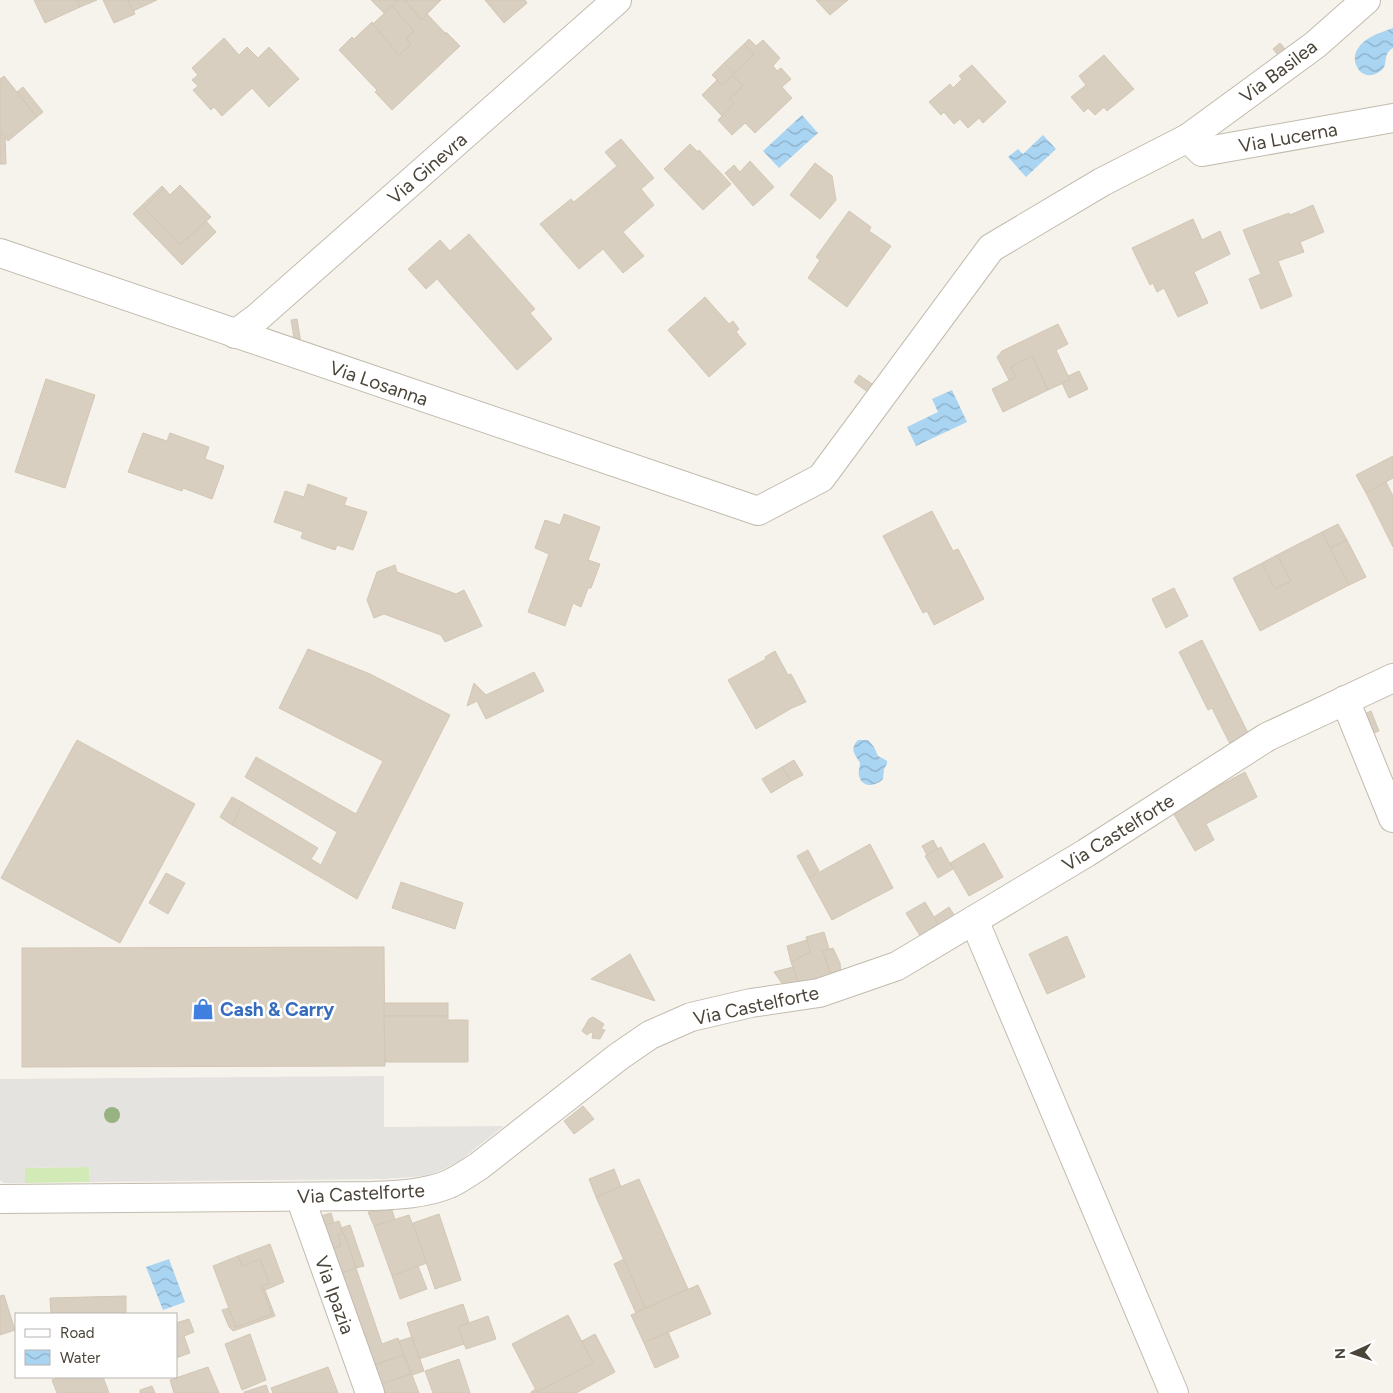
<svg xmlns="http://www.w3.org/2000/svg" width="1393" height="1393" font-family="Figtree,sans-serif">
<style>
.grass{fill:#d2eab5}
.parking{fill:#e5e3e0}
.water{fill:url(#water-waves)}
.building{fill:#d8cfc1;stroke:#d3c7b4}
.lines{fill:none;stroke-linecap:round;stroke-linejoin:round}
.street-casing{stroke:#c2bbae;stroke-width:30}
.street{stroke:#fff;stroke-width:28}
.tree{fill:#97b381}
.labels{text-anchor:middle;stroke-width:5;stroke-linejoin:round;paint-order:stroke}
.street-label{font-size:19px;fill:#4b4439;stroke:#fff}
.shop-label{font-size:19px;font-weight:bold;fill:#366cbe;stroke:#fff;text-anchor:start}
</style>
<defs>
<pattern id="water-waves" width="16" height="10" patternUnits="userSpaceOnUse" patternTransform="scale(1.25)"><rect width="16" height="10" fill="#a9d4f2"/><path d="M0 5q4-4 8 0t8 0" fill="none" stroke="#8caec5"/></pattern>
</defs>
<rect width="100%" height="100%" fill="#f6f3ec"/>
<polygon class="grass" points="89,1167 90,1182 25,1183 24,1168"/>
<polygon class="parking" points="384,1076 384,1127 504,1126 459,1161 444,1169 426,1176 385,1179 90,1182 89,1167 25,1168 25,1183 4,1183 0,1180 0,1079"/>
<g class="water">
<path d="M1393,28v20c-14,8 0,19 -18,26 -14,6 -25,-12 -18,-24 7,-13 23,-17 36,-22z"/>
<polygon points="802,115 818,133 779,168 763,151"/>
<polygon points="1043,135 1056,149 1026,177 1008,157 1018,149 1023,154"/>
<polygon points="952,390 967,422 916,446 907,427 938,412 932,399"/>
<path d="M858,740h10l6,7 4,9 6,3 3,2v3l-3,5 -1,10c-7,7 -20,10 -24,-3 -1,-5 1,-9 1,-13 -5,-8 -11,-14 -2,-23z"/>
<polygon points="169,1259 185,1302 163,1310 146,1267"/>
</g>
<g class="building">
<polygon points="34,0 77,0 80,7 45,23"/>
<polygon points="77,0 97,0 80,7"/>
<polygon points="103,0 128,0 135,14 114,23"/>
<polygon points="128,0 157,0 133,11"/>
<polygon points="371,0 399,0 384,13"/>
<polygon points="399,0 405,0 421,20 427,14 446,34 446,32 460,46 392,110 375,92 377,90 339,50 352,37 354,39 372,22 399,55 411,44 406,38 414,31 392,6"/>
<polygon points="405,0 441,0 421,20"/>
<polygon points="485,0 525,0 527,3 504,23"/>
<polygon points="816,0 848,0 830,15"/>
<polygon points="392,6 414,31 406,38 411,44 399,55 373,24"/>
<polygon points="224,38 239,55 247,47 258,58 269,47 299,79 269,107 252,88 222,116 214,107 211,110 193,90 198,86 192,80 198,75 192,68"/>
<polygon points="749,39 756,46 763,40 780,58 773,66 777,71 781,68 791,79 782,87 792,98 755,133 745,123 732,135 718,120 734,104 729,99 743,86 733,75 722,85 712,75 724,63 734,73 754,54 744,44"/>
<polygon points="1280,43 1285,49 1278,55 1273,49"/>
<polygon points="744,44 754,54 734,73 724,63"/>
<polygon points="1104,55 1134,89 1107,111 1104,107 1095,115 1088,108 1084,112 1071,97 1086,85 1079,76"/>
<polygon points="972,65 1006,102 983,123 979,118 968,128 960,119 954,124 944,112 941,115 929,102 950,84 953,88 962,79 959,76"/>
<polygon points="733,75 743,86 729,99 734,104 722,116 702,95 717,80 722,85"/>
<polygon points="4,76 37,117 8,141 0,132 0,79"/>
<polygon points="23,87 43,112 37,117 17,92"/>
<polygon points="0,132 5,137 6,164 0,164"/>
<polygon points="621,139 654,178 641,189 654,205 623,232 644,256 623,273 603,249 579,269 540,224 571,199 574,202 617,166 605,152"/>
<polygon points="690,144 698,152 699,150 731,184 703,210 664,169"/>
<polygon points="750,161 774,187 753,206 725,173 734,165 740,172"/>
<polygon points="815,163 832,176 836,200 820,219 790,195"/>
<polygon points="180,185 211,217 180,245 144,208 164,188 170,195"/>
<polygon points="162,186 164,188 144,208 180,245 206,221 216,232 182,265 133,214"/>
<polygon points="1313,205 1324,232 1300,242 1304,252 1278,261 1292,296 1261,309 1249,279 1261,274 1243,230 1289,213 1290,215"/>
<polygon points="849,211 871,227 869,231 891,246 847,307 808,278 820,260 816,257"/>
<polygon points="1193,219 1202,240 1220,231 1230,254 1194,272 1208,303 1178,317 1164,288 1157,292 1153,283 1150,285 1132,248"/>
<polygon points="469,234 535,309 530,313 552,339 517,370 437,279 426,289 408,269 440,240 450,251"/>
<polygon points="705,297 729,324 733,321 739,329 736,332 746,344 709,377 668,330"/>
<polygon points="297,319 301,343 295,344 291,320"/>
<polygon points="1058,324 1068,344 1056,350 1070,380 1048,390 1032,356 1011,367 1016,377 1009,380 997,357 1002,351"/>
<polygon points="1032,356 1048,390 1003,412 992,389 1016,377 1011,367"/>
<polygon points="1079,371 1088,389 1069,398 1062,383 1070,380 1068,376"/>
<polygon points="859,375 875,386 869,393 854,382"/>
<polygon points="46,379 95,395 65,488 15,472"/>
<polygon points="143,433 167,441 170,433 209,447 205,459 224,466 212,499 183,488 182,491 128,472"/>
<polygon points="1393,456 1393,478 1366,493 1356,475"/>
<polygon points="1386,482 1393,496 1393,547 1366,493"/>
<polygon points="308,484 347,498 344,505 367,512 353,550 337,545 335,550 301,538 303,532 274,522 285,491 304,497"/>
<polygon points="932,511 953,551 958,549 984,599 934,625 927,611 923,613 883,536"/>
<polygon points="564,514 600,527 588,560 600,564 591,588 588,588 581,607 573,603 565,626 528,612 549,554 535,548 545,520 560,525"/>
<polygon points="1338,524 1347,540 1330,548 1322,532"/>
<polygon points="1322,532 1349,585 1260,631 1233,578 1262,563 1275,589 1291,581 1277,555"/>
<polygon points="1347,540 1366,577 1349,585 1330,548"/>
<polygon points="1277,555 1291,581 1275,589 1262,563"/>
<polygon points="395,565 397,572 456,594 464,590 482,626 445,642 441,635 384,614 374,618 367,600 377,572"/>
<polygon points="1174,588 1188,616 1166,628 1152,599"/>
<polygon points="1202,640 1249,735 1230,744 1212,708 1208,710 1179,652"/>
<polygon points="308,649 370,674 450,715 357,899 232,825 243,803 318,848 311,859 321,865 337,832 245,777 256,757 356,814 383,761 279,708"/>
<polygon points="775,651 788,675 791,674 806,702 792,708 756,729 728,680 766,659 765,657"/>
<polygon points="534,672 544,691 486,719 477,701 467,706 474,683 486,695"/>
<polygon points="1371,711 1379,731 1364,737 1356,718"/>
<polygon points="77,740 195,804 120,943 1,878"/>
<polygon points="794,760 803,775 791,781 782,767"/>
<polygon points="782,767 791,781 771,793 762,779"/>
<polygon points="1245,772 1257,797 1206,824 1214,840 1195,851 1172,811"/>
<polygon points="232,797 243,803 232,825 220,817"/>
<polygon points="933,840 938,849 927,855 922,846"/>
<polygon points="984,843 1003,877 969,896 950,863"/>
<polygon points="870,844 893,888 832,920 809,878"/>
<polygon points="941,847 953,869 938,878 925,856"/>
<polygon points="808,850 819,871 809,878 797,856"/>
<polygon points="166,873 185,883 168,914 149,903"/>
<polygon points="401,882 463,903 455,929 392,908"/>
<polygon points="925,902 940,927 922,939 906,913"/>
<polygon points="949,907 956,918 940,927 934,917"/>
<polygon points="824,932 829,949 823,951 832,978 799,986 791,962 810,952 806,937"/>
<polygon points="1067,936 1085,977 1047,994 1029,954"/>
<polygon points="807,940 810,952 791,962 787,946"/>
<polygon points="384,947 385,1066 22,1067 22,948"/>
<polygon points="833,948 840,963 841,975 832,978 823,951"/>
<polygon points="630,954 655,1001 591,979"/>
<polygon points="793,967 799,986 786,989 774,972"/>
<rect x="384" y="1003" width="64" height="13"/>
<polygon points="384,1016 448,1016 448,1020 468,1020 468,1062 385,1062"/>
<polygon points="593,1017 604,1024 601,1029 605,1030 600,1039 592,1038 593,1033 591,1032 587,1035 582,1031 589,1019"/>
<polygon points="583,1106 594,1119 574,1134 564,1121"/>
<polygon points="614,1169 621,1187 596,1197 589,1179"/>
<polygon points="639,1179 688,1289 645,1308 596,1197"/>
<polygon points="392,1210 395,1220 374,1226 368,1212"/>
<polygon points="331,1213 334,1223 320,1227 317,1217"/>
<polygon points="439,1214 461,1280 435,1289 413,1223"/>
<polygon points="409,1215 427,1263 392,1276 374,1226"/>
<polygon points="339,1221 344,1234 338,1235 341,1246 328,1250 320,1227"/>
<polygon points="350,1225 364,1266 356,1268 341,1228"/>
<polygon points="344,1234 356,1268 336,1275 328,1250 341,1246 338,1235"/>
<polygon points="270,1244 284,1282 265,1290 275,1316 233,1331 229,1327 222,1310 229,1308 236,1327 272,1314 261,1286 269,1283 260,1259 242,1266 238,1256"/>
<polygon points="238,1256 242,1266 260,1259 269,1283 261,1286 272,1314 236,1327 213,1266"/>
<polygon points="624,1259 645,1308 636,1313 614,1264"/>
<polygon points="418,1266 427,1289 400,1299 392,1276"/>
<polygon points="356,1268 382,1344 398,1338 404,1355 368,1367 336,1275"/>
<polygon points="698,1285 711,1314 644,1343 631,1315"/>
<polygon points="4,1295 15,1330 0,1335 0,1296"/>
<polygon points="126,1296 126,1314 51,1314 50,1298"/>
<polygon points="463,1304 469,1322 458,1327 464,1344 419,1359 407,1323"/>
<polygon points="568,1315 593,1363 537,1392 512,1344"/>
<polygon points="488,1316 496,1339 466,1349 458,1327"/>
<polygon points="189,1319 194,1332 184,1336 190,1353 176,1358 176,1323"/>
<polygon points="668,1332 679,1357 655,1368 644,1343"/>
<polygon points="250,1334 266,1380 242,1390 225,1344"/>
<polygon points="595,1334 615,1372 576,1393 531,1393 531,1392 536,1389 537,1392 593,1363 582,1341"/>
<polygon points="412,1337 424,1371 412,1375 419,1393 377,1393 375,1386 411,1374 399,1341"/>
<polygon points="404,1355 411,1374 375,1386 368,1367"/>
<polygon points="459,1359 470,1393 433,1393 425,1371"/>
<polygon points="208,1367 219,1393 174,1393 170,1380"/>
<polygon points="328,1367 338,1393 273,1393 271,1388"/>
<polygon points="61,1377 103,1377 109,1393 57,1393 52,1380"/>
<polygon points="266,1385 269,1393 244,1393 244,1392"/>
<polygon points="152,1386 155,1393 140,1393 140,1390"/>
</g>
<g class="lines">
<g class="street-casing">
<g id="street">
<polyline points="1188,138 1202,152 1393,118"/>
<polyline points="0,253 758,511 821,478 991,248 1102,182 1188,138 1315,45 1366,0"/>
<polyline points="235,334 258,317 617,0"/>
<polyline points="1345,700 1393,818"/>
<polyline points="974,920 1174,1393"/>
<polyline points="300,1197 370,1393"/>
<path d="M0,1199l372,-3c25,-1 53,-2 77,-12 11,-5 20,-12 30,-18l139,-109 32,-22 41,-18 60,-14 68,-10 78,-27 189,-113 181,-116 126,-59"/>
</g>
</g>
<use href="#street" class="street"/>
</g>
<circle class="tree" cx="112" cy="1115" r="8"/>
<defs>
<g id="shop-bare" transform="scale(1.725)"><path d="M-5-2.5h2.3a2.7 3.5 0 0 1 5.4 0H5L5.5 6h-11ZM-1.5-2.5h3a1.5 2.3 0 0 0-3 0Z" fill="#3f7fe0" stroke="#fff" stroke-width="2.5" paint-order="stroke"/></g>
</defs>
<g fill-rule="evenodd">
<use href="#shop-bare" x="203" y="1009"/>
</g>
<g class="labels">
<g class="street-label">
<text transform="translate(1278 71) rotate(-37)" y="7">Via Basilea</text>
<text transform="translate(1288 137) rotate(-10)" y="7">Via Lucerna</text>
<text transform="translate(427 168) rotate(-41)" y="7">Via Ginevra</text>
<text transform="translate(379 383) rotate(19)" y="7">Via Losanna</text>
<text transform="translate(1118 832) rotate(-32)" y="7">Via Castelforte</text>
<text transform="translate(756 1005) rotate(-12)" y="7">Via Castelforte</text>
<text transform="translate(361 1193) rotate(-3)" y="7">Via Castelforte</text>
<text transform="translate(335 1295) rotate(70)" y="7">Via Ipazia</text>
</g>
<g class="shop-label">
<text x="220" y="1016">Cash &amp; Carry</text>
</g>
</g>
<rect x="15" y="1313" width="162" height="65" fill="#ffffff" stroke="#b7b4b0"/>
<rect x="25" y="1329" width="25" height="8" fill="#ffffff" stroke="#b7b4b0"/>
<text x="60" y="1338" font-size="15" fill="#4b4439">Road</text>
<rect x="25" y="1350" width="25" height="15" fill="url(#water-waves)" stroke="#b7b4b0"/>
<text x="60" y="1363" font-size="15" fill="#4b4439">Water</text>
<g transform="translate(1353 1353) rotate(267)" stroke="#ffffff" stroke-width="4" paint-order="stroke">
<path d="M0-4L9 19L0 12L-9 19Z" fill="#4b4439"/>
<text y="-8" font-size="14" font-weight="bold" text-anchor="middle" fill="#4b4439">N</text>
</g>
</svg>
